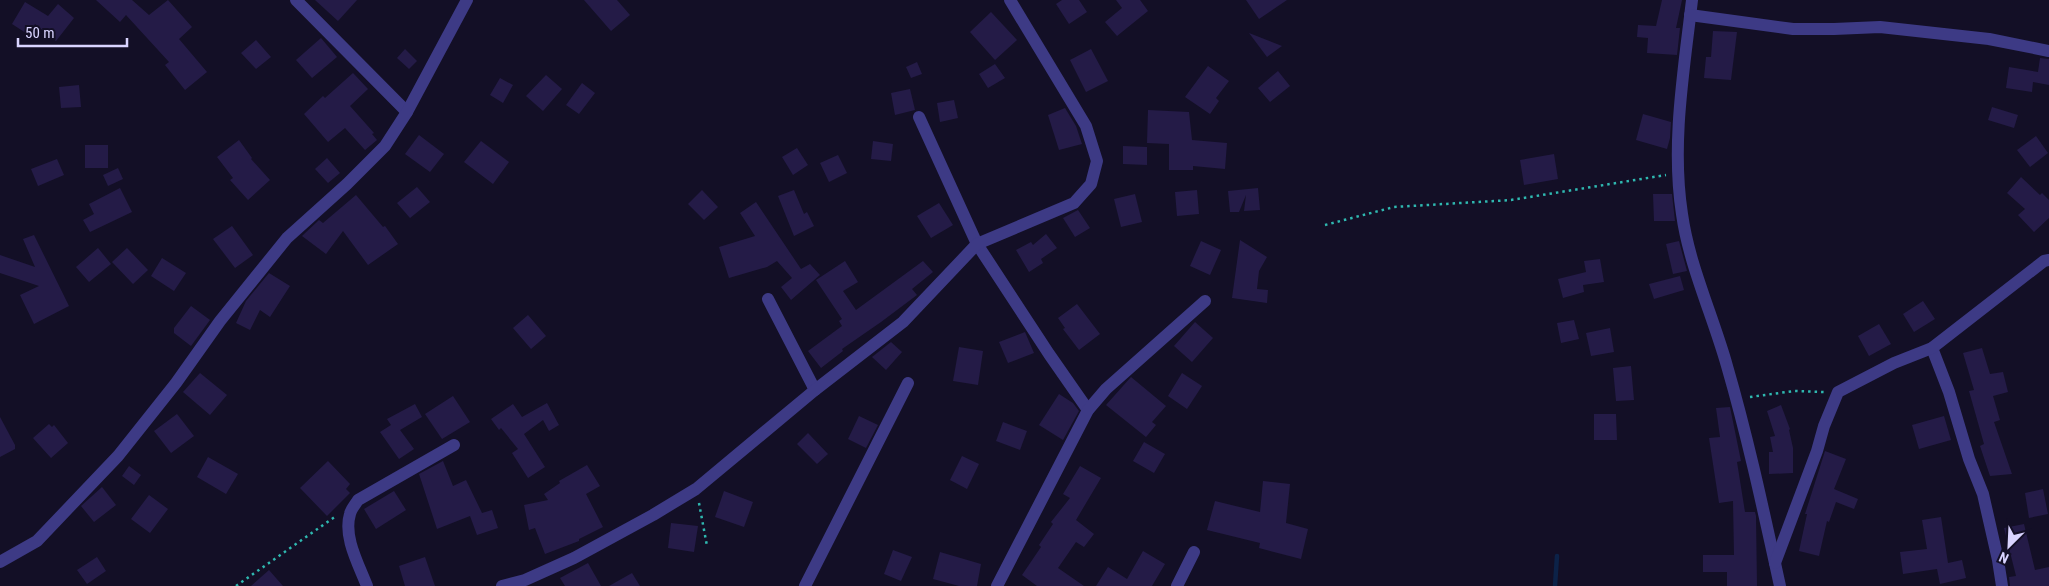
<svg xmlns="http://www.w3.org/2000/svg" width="2049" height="586" font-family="'Roboto Condensed',sans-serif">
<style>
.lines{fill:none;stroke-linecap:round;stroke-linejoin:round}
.stream{stroke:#0c2248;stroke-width:4.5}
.building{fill:#241b47}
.path{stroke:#2fb8b0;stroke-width:2.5;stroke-dasharray:2.5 4;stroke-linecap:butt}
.street{stroke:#3d3a85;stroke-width:12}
</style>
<rect width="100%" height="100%" fill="#130f26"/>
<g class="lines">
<polyline class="stream" points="1555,586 1557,556"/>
</g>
<g class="building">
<polygon points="96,0 132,0 149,15 168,0 192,27 179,39 207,72 185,90 165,65 169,62 126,15 120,22"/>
<polygon points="315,0 357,0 338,21"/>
<polygon points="584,0 617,0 630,15 611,31"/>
<polygon points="1062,0 1079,0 1087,12 1069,24 1056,4"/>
<polygon points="1116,0 1140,0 1148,11 1117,36 1105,22 1122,8"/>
<polygon points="1246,0 1287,0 1259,19"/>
<polygon points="1662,0 1682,0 1676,28 1680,28 1677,55 1647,53 1648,38 1637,37 1638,25 1656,26"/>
<polygon points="25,2 48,16 58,4 74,18 56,41 35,24 29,35 12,24"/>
<polygon points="991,12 1017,40 995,60 970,32"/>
<polygon points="1713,31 1737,32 1731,80 1704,78 1706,57 1711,57"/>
<polygon points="1249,33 1282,46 1267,57"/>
<polygon points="321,38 337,57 312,78 296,60"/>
<polygon points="256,40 271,57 256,69 241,53"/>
<polygon points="405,49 417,61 409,69 397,58"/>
<polygon points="1091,49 1108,81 1086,92 1070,60"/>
<polygon points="2040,58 2049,59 2049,85 2033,82 2032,92 2006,88 2009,67 2038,72"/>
<polygon points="917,62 922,74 911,78 906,67"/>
<polygon points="995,64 1005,78 988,88 979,74"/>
<polygon points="1208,66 1229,81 1216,98 1219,101 1210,114 1185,97"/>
<polygon points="1278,71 1290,86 1270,102 1258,88"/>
<polygon points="353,73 368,89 350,106 374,133 372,134 377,140 365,150 345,128 328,142 304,114 323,96 325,98"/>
<polygon points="546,75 562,89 543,111 526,96"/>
<polygon points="500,78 513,85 503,103 490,95"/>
<polygon points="582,83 595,93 579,114 566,105"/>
<polygon points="79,85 81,107 61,108 59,87"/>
<polygon points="910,89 915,110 895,115 891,93"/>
<polygon points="954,100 958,118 940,122 937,103"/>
<polygon points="1992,107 2018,115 2014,128 1988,120"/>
<polygon points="1065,108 1076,126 1082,144 1059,150 1048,115"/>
<polygon points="1148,110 1189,112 1192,140 1227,143 1225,169 1193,166 1193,170 1169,170 1169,144 1147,143"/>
<polygon points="1643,114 1671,122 1670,138 1667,149 1636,140"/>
<polygon points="419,135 444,154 430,172 405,154"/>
<polygon points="2036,136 2048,153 2030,167 2017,150"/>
<polygon points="239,140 252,158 251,159 270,180 248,200 230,180 233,178 217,157"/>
<polygon points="481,141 509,162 493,184 464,162"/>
<polygon points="873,141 893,144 891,161 871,159"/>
<rect x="85" y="145" width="23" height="23"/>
<polygon points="1123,146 1147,147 1147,165 1123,164"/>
<polygon points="797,148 808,165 793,175 782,157"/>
<polygon points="1554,154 1558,179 1524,185 1520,160"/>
<polygon points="838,155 847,173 829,182 820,163"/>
<polygon points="327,158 340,173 328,183 315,169"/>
<polygon points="57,159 64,175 38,186 31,169"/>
<polygon points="118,168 123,179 108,186 103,175"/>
<polygon points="2021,177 2040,195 2042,193 2049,200 2049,218 2034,232 2018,215 2025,209 2007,193"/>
<polygon points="417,187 430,202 410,218 397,203"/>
<polygon points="120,188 132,212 90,232 83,220 94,214 89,204"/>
<polygon points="1258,188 1260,210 1244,211 1246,195 1239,212 1230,212 1228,191"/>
<polygon points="702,190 718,207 704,220 688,204"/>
<polygon points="794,190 804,214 807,212 814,226 794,236 778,196"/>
<polygon points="1197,190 1199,214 1177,216 1175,192"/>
<polygon points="1135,194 1142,222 1121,227 1114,199"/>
<polygon points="1653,194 1672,194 1675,221 1654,221"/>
<polygon points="356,195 383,227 385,226 398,244 368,265 343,231 326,254 302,236 319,220 323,223"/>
<polygon points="756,202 801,269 810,264 820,275 791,300 781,287 792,278 777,261 767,267 729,278 719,247 755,236 740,213"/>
<polygon points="939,203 953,225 931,238 917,216"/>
<polygon points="1078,210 1090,228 1075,237 1063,218"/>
<polygon points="232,226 253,255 235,268 213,239"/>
<polygon points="1046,234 1057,248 1041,259 1043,263 1029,272 1016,250 1031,242 1033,245"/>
<polygon points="34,235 69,306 34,324 20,295 39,286 0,273 0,255 35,267 23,239"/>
<polygon points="1240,240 1267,257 1259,271 1257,289 1268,290 1267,303 1232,298"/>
<polygon points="1201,241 1221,250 1210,275 1190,266"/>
<polygon points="1679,241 1687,271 1673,274 1666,244"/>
<polygon points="98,248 111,264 89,282 76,267"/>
<polygon points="127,248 148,270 133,284 112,262"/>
<polygon points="162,258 186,273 174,291 151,276"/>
<polygon points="1600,259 1604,282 1583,285 1584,292 1563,298 1558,279 1586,272 1584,261"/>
<polygon points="845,261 858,282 843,291 856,310 923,261 933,272 912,289 917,295 881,322 842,349 843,351 821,368 808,351 842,326 839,321 842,319 816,280"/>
<polygon points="269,273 290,286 270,317 260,310 250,330 236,323 246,301"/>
<polygon points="1680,276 1684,290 1654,299 1649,284"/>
<polygon points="1923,301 1935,319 1914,332 1903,314"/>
<polygon points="1077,304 1100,334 1079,350 1063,329 1065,328 1058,318"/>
<polygon points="191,306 210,320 191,346 174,333 174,328"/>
<polygon points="528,315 546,336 531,349 513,328"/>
<polygon points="1574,320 1579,339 1561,343 1557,323"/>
<polygon points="1195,322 1213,338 1192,362 1174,346"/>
<polygon points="1879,324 1891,344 1869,356 1858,336"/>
<polygon points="1610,328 1614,352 1591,356 1586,333"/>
<polygon points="1025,332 1034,353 1008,363 999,342"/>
<polygon points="891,342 902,352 886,370 872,357"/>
<polygon points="959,347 983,351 978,385 953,381"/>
<polygon points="1982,348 1990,374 2003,372 2008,392 1993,396 2000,420 1994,422 2012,474 1990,476 1980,446 1984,444 1969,391 1974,390 1963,353"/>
<polygon points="1631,366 1634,400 1616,401 1613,368"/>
<polygon points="200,373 227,395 210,415 183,392"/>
<polygon points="1182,373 1202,386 1187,409 1168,396"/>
<polygon points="1131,377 1166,406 1152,422 1156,425 1146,437 1106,405"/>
<polygon points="1059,394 1073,403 1079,411 1063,440 1039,425"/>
<polygon points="453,396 470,422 442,439 425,414"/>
<polygon points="547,403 559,425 549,431 543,420 524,434 545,467 528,478 512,453 518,449 501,428 499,430 491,419 513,404 522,417"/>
<polygon points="415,404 422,417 400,430 414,449 399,459 380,432 391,425 387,419"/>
<polygon points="1781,405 1790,429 1789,430 1793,448 1793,473 1769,474 1769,452 1773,452 1770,437 1775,436 1767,411"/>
<polygon points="1730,407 1741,461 1737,462 1745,512 1755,512 1756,516 1757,586 1727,586 1727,572 1703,572 1703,555 1734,555 1733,501 1719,503 1709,438 1720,437 1716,408"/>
<polygon points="177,414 194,436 171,453 154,431"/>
<polygon points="1594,414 1616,414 1617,440 1594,440"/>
<polygon points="859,416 878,425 866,448 848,439"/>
<polygon points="1944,416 1951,440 1919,449 1912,425"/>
<polygon points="0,417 15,445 15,449 0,457"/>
<polygon points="1003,422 1027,431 1020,450 996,441"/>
<polygon points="49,424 52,427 54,425 68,443 51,458 33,438"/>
<polygon points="808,433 828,454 817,464 797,444"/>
<polygon points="1144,442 1165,454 1154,473 1133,461"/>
<polygon points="1825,451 1846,459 1834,489 1858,499 1854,509 1836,502 1829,522 1827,521 1819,556 1799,551 1807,514 1805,514"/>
<polygon points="962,456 979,464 967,489 950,480"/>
<polygon points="208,457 238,474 226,494 197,477"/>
<polygon points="328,461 350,484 346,489 350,493 327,516 300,488"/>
<polygon points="443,461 453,486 466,480 482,513 492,510 498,528 477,535 470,516 437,529 419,474"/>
<polygon points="587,465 600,486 586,494 603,527 579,539 579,541 545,554 535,528 529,530 524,505 548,500 544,494 560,483 559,481"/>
<polygon points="129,466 141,475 134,485 122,476"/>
<polygon points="1080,466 1101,478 1076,520 1094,534 1084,547 1076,542 1058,568 1084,586 1037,586 1022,575 1041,547 1039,545 1053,524 1051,522 1070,498 1063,494"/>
<polygon points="1263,481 1290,484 1286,523 1308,529 1301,559 1259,548 1260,543 1207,530 1215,501 1260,512"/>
<polygon points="102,487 116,505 94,522 81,506"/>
<polygon points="2043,489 2048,514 2029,518 2025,493"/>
<polygon points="394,491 406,510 376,529 364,509"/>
<polygon points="724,491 753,502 744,527 715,517"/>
<polygon points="149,495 168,509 150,533 131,519"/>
<polygon points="1941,517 1948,563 1962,560 1966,578 1940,584 1937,569 1903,574 1900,552 1927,549 1922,520"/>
<polygon points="671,523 698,526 694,552 668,548"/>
<polygon points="2024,524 2035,570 2049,567 2049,586 2010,586 2009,577 2016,576 2004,528"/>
<polygon points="893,550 912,557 901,581 884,574"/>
<polygon points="1143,551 1165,564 1152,586 1096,586 1108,567 1127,579"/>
<polygon points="940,552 981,564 977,586 959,586 933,579"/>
<polygon points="97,557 106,571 87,584 77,570"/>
<polygon points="425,557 435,586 405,586 399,566"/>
<polygon points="588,563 601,586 565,586 560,578"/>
<polygon points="269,570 283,586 251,586"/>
<polygon points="632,573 640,586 609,586"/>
</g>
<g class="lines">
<g class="path">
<polyline points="1325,225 1394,207 1511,200 1666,175"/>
<polyline points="1750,397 1794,391 1824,392"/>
<polyline points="699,503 707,546"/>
<polyline points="236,586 336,516"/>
</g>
<g class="street">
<polyline points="296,0 407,112"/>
<path d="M1692,0c-8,70 -21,144 -10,214 7,51 31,102 45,152 21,72 37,147 53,220"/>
<polyline points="1690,15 1793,29 1834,29 1880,27 1989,39 2049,51"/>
<polyline points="919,117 977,244 1049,354 1088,410"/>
<polyline points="768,299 815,390"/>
<polyline points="1932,348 1949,392 1969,459 1983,494 1998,560 2002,586"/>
<polyline points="0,562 37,541 118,456 176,383 220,321 287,238 347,184 385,146 407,112 467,0"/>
<polyline points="1775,563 1817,451 1824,426 1838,392 1894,363 1932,348 2044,261 2049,260"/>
<path d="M367,586c-8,-21 -24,-49 -17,-72 1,-5 5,-9 8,-14l96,-55"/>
<polyline points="502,586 525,580 574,558 653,515 696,489 815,390 903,322 977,244 1074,203 1091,184 1097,161 1086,126 1010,0"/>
<polyline points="805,586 908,383"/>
<polyline points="997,586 1088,410 1106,389 1205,301"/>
<polyline points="1177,586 1194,552"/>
</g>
</g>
<g transform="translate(2009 546) rotate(204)" stroke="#130f26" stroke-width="4" paint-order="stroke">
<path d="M0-4L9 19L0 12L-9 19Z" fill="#d9d4ff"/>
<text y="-8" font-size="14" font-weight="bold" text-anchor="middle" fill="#d9d4ff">N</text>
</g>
<path d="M18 38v8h109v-8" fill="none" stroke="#d9d4ff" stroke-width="2.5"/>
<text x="25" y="38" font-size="15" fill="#d9d4ff" stroke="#130f26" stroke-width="4" paint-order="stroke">50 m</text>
</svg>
